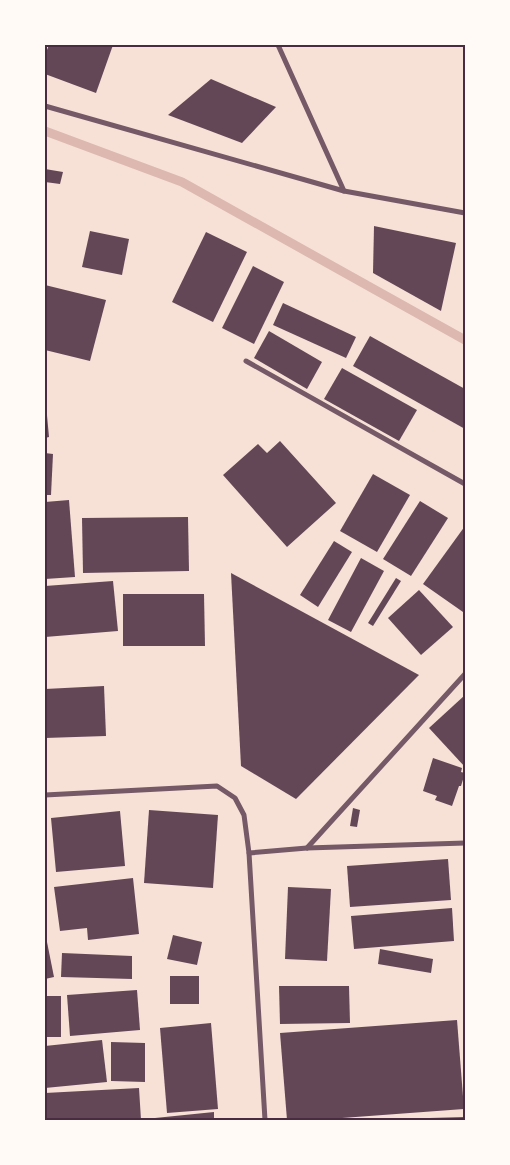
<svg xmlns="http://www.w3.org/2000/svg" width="510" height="1165" font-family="'Varela Round',sans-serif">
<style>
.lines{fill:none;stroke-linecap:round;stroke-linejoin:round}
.stream{stroke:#dcb8b0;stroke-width:9}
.building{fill:#644757}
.minor{stroke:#755966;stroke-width:5}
.neatline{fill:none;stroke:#4a2c40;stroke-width:2}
</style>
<rect width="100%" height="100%" fill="#f7e1d7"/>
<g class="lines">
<polyline class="stream" points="45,131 182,182 465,340"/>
</g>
<g class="building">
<polygon points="49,45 113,45 96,93 45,74 45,55"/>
<polygon points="211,79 276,107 242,143 168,115"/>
<polygon points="45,169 63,172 60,184 45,182"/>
<polygon points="374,226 456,243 441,311 373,273"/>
<polygon points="90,231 129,239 122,275 82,267"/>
<polygon points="206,232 247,252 213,322 172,302"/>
<polygon points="253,266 284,282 254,344 222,328"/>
<polygon points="45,285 106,300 90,361 45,350"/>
<polygon points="283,303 356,337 346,358 273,325"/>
<polygon points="269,331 322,362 307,389 254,358"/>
<polygon points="370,336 465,389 465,429 353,366"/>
<polygon points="342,368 417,410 399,441 324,399"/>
<polygon points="45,405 46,405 49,437 45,438"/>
<polygon points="280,441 336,503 287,547 223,475 258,444 267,453"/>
<polygon points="45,453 53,454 51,495 45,495"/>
<polygon points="373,474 410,495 377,552 340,531"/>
<polygon points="69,500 75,577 45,579 45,502"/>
<polygon points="420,501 448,518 411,576 383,559"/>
<polygon points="188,517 189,571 83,573 82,518"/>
<polygon points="465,526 465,609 463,612 423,584"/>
<polygon points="334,541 352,552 318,607 300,595"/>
<polygon points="361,558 384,571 351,632 328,620"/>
<polygon points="231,573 419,675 296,799 241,766"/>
<polygon points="396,578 401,581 373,626 368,623"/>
<polygon points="113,581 118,631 45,637 45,586"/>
<polygon points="419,590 453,627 421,655 388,618"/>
<polygon points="123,594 204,594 205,646 123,646"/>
<polygon points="104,686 106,736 45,738 45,689"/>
<polygon points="465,695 465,767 429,728"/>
<polygon points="433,758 462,768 461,772 465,773 461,786 459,786 452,806 435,800 437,796 423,791"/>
<polygon points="353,808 360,810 357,827 350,826"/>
<polygon points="149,810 218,815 213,888 144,883"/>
<polygon points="120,811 125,866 56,872 51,818"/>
<polygon points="448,859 451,900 350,907 347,866"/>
<polygon points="133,878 139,934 88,940 87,928 60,931 54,887"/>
<polygon points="288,887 331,889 327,961 285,959"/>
<polygon points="452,908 454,941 354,949 351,916"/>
<polygon points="45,932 54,977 45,979"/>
<polygon points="173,935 202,942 197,965 167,959"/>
<polygon points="380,949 433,959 431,973 378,964"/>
<polygon points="62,953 132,956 132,979 61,977"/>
<rect x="170" y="976" width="29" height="28"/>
<polygon points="279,986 349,986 350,1023 280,1024"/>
<polygon points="137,990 140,1030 70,1036 67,995"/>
<rect x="45" y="996" width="16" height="41"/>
<polygon points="457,1020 464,1109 315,1120 287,1120 280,1033"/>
<polygon points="211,1023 218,1109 167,1113 160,1028"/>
<polygon points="102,1040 107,1082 45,1088 45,1046"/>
<polygon points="111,1042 145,1043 145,1082 111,1081"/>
<polygon points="139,1088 141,1120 45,1120 45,1093"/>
<polygon points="214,1112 214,1120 155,1120 155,1118"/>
<polygon points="465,1117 465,1120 429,1120 429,1118"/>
</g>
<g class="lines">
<g class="minor">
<polyline points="278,45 344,191"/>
<polyline points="45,106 344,191 465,213"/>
<polyline points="246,361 465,484"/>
<polyline points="45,795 217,786 235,798 244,815 249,853 265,1120"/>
<polyline points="307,848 465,674"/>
<polyline points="249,853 307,848 465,843"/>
</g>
</g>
<rect width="510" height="1165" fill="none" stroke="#fffaf5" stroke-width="92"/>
<rect x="46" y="46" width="418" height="1073" class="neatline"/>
</svg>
